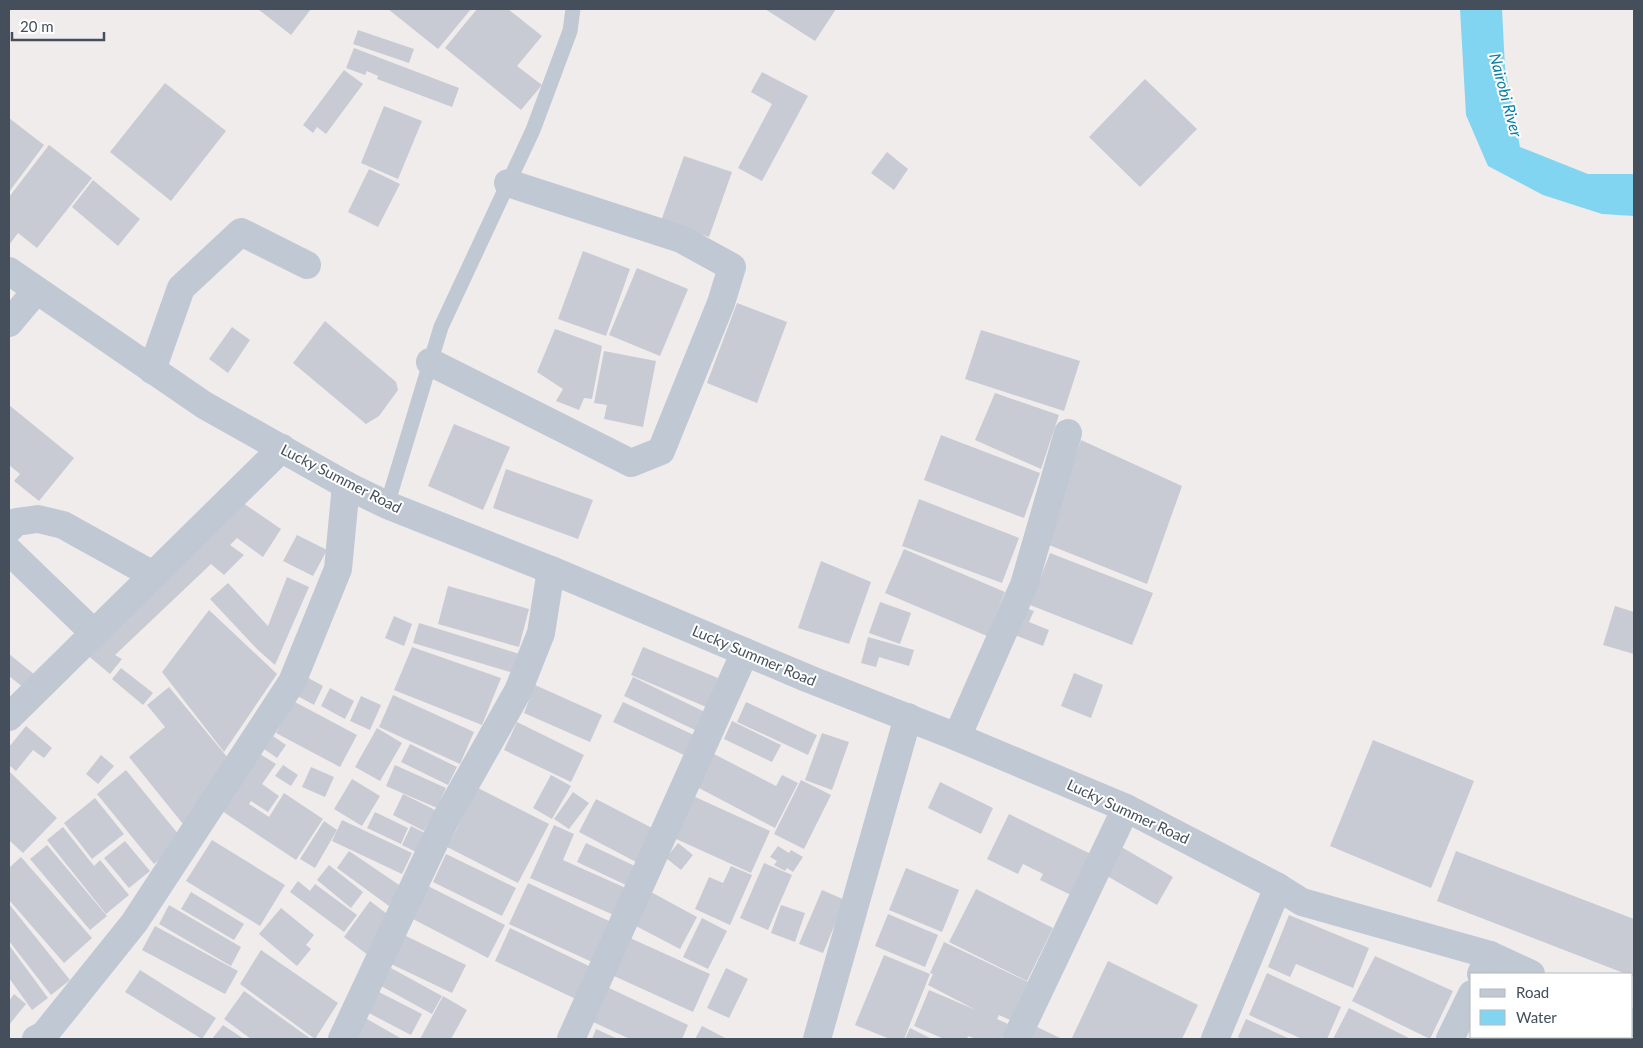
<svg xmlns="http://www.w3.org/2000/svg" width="1643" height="1048" font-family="Lato,sans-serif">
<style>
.water{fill:#82d5f0}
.building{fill:#c8cbd3}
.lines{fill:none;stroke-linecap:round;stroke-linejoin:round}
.service{stroke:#bfc8d3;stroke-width:15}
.minor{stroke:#bfc8d3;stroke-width:28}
.tertiary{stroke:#bfc8d3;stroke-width:28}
.labels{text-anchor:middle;stroke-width:4;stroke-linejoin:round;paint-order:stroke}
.street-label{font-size:15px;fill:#444f5b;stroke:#fff}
.water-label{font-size:16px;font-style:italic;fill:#067da5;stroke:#fff}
</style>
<rect width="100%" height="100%" fill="#f0ecec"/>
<polygon class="water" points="1460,9 1502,9 1505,68 1520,147 1588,174 1634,174 1634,216 1602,214 1543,195 1488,166 1466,115"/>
<g class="building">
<polygon points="258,9 311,9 291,35"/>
<polygon points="388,9 471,9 438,49"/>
<polygon points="477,9 508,9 542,36 517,66 542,85 521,110 445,48"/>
<polygon points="765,9 836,9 815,41"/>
<polygon points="358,30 414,49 409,63 353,44"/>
<polygon points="354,48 459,88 452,107 377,79 378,76 367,71 365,75 346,68"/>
<polygon points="344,70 363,84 326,134 317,127 313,133 303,125"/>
<polygon points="762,72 808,96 762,181 738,168 772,104 751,92"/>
<polygon points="1145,79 1197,129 1140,187 1089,137"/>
<polygon points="165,83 226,131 171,201 110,152"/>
<polygon points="384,106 422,121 398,179 361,163"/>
<polygon points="9,118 44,145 9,192"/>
<polygon points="49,145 92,178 37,248 18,233 9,245 9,197"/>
<polygon points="887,152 908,169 894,190 871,173"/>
<polygon points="684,156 732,172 709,237 661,221"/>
<polygon points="369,169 400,184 378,227 348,212"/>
<polygon points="93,180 140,219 118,246 72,207"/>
<polygon points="583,251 630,269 606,336 558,319"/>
<polygon points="637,268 688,289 660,356 609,335"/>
<polygon points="737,303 787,322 757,403 707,383"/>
<polygon points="325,321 396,382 398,390 379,416 366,424 293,363"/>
<polygon points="232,327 250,340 228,373 209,359"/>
<polygon points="555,329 602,346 592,399 584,398 579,410 556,401 563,389 537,372"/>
<polygon points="981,330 1080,361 1064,411 965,379"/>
<polygon points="604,351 656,361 643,427 604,419 607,405 594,403"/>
<polygon points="995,393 1059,415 1041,469 975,440"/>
<polygon points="9,405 74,458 39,501 14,481 20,474 9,465"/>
<polygon points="454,424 510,447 483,510 428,486"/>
<polygon points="941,435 1040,473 1024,518 924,480"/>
<polygon points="1081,440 1182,486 1147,584 1044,543"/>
<polygon points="506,469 593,500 578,539 493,508"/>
<polygon points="919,499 1019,538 1002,583 902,546"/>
<polygon points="243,503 281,529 263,557 237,538 230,545 244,555 224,575 211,564 115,655 122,659 110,674 86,654"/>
<polygon points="297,535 327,550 313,576 283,561"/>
<polygon points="904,549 1005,592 987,636 885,593"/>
<polygon points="1050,553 1153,593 1132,645 1030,605"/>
<polygon points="821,561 871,582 849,644 798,628"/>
<polygon points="287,577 309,587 275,665 258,650 210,599 228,583 268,626"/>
<polygon points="448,586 529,609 519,647 438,624"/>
<polygon points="880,602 911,613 900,644 869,633"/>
<polygon points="1615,606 1634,612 1634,654 1603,645"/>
<polygon points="1026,608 1034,611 1029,622 1049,630 1043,646 1015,635"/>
<polygon points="209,610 277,674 224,752 162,672"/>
<polygon points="394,616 412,624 404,646 385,638"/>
<polygon points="419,623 523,655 517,674 413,643"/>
<polygon points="868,637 914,650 909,666 879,657 876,667 861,663"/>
<polygon points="412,647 501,678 482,725 394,690"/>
<polygon points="643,647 718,678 706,707 631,675"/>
<polygon points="9,654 35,675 24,688 9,676"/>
<polygon points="121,668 153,693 143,705 112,679"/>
<polygon points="1074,673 1103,685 1091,718 1061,706"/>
<polygon points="301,674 323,686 314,705 292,693"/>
<polygon points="633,677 709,714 697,731 624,696"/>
<polygon points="535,685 602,715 590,742 524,713"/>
<polygon points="169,687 228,758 187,829 129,757 165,727 147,705"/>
<polygon points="330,688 354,701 345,719 321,706"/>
<polygon points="393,695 474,732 460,764 379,727"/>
<polygon points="361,696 381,705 370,730 350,721"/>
<polygon points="293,701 357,735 340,767 276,733"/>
<polygon points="623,702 696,736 686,756 613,722"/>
<polygon points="746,702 817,735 808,755 737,722"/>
<polygon points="732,721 781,745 772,762 724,739"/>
<polygon points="517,722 584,755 571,782 504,750"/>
<polygon points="26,726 52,748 44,758 33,750 16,771 9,765 9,747"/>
<polygon points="377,728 402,743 380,781 355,767"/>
<polygon points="822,733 849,742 832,790 805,780"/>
<polygon points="273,736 286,745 277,758 264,749"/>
<polygon points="1373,740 1474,781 1431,888 1330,846"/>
<polygon points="410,744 457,767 448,785 401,762"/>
<polygon points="260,754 276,764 262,784 279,796 268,812 251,801 249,804 269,817 284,793 323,819 296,860 222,811"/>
<polygon points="714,754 776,786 782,775 798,783 775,828 697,787"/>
<polygon points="101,755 114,766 98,784 86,774"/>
<polygon points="283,765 298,775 291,786 275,776"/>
<polygon points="395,765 446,788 437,808 386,786"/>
<polygon points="311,767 334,777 325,797 302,787"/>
<polygon points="126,770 183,840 154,864 97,794"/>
<polygon points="9,771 57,818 23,853 9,840"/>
<polygon points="551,775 571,786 552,819 533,808"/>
<polygon points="352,779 380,796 362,826 334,809"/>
<polygon points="801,780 831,795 804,849 774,834"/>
<polygon points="940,782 993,808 981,834 928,808"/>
<polygon points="478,788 549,824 518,883 447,847"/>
<polygon points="573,792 589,803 569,829 554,819"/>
<polygon points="403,794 435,810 424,831 393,815"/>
<polygon points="693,796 770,831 751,873 674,838"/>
<polygon points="95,798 124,834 92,859 64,823"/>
<polygon points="596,799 654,829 636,862 579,832"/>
<polygon points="375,812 408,828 401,844 367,828"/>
<polygon points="1009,814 1093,855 1073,896 1040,880 1043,874 1023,864 1018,874 987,859"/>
<polygon points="342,820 412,853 402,874 332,841"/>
<polygon points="324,821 337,830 315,868 300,859"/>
<polygon points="554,825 574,834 563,860 628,889 616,916 530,878"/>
<polygon points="411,826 427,834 418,853 402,845"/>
<polygon points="63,827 94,866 100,860 129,895 106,914 47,840"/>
<polygon points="212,840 285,885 260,926 186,881"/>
<polygon points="125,841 150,871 129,888 104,858"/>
<polygon points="586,843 637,867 628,886 577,862"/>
<polygon points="678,843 693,855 681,870 666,858"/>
<polygon points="47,845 107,916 90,930 30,859"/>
<polygon points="1118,845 1173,877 1157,905 1102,873"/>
<polygon points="778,846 789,853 791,850 803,857 793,872 787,868 785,871 774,865 777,861 770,857"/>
<polygon points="349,851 402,887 389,906 337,868"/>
<polygon points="1456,851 1634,919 1634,977 1437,901"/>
<polygon points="446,854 516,888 502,916 433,882"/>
<polygon points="21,857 92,938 64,963 9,900 9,868"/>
<polygon points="764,863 792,875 768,930 740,918"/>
<polygon points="329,865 363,892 351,908 317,880"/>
<polygon points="731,866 752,875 730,925 695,909 709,877 723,883"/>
<polygon points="906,868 959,890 942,932 889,910"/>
<polygon points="298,881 310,891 315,884 357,915 344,932 290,892"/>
<polygon points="528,883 611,922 592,962 509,924"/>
<polygon points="428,886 505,925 488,958 411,918"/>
<polygon points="976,889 1053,928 1027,981 949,942"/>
<polygon points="822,890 845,900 823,953 799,944"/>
<polygon points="191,892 244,924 234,940 181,909"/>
<polygon points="651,892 697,917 680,949 634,925"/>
<polygon points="370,901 395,920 368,955 344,937"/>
<polygon points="9,904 70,980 51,995 9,941"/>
<polygon points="169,905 241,947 231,966 159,924"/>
<polygon points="781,905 805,913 795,942 771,933"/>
<polygon points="281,908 314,935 306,945 311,949 297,966 259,934"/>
<polygon points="888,914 938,935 925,967 875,946"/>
<polygon points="1289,915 1369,948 1353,988 1296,964 1290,977 1268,967"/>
<polygon points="702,918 727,931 708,969 683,957"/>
<polygon points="155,926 238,971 225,994 142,950"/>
<polygon points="510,928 593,968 578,1000 495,961"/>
<polygon points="404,935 466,965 452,993 391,964"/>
<polygon points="630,938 710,974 693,1012 614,976"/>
<polygon points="944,942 1028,982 1010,1020 999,1015 997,1019 1008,1024 1001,1039 976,1039 968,1036 967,1039 944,1039 914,1026 929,990 976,1010 928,985 933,974 930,973"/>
<polygon points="9,945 48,998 32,1010 9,978"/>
<polygon points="261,950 338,1003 315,1039 240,984"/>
<polygon points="884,955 930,974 904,1039 890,1039 855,1025"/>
<polygon points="1375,956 1453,991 1430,1039 1352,1001"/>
<polygon points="1108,961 1198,1005 1182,1039 1075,1039 1072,1038"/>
<polygon points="391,968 442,996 432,1014 381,986"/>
<polygon points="726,968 748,979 729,1018 707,1008"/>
<polygon points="140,970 216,1018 202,1039 125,992"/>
<polygon points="1267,973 1341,1007 1327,1039 1302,1039 1249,1015"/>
<polygon points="609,988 688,1025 682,1039 630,1039 593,1022"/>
<polygon points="373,989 422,1014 411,1035 363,1010"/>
<polygon points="244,991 311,1039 251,1039 224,1019"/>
<polygon points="14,994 26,1004 9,1025 9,1001"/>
<polygon points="443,996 467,1010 451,1039 420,1039"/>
<polygon points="1349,1008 1411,1039 1333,1039"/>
<polygon points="360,1015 402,1039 346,1039"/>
<polygon points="1246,1019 1290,1039 1242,1039 1238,1037"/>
<polygon points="1031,1024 1062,1039 1024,1039"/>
<polygon points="223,1025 244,1039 212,1039"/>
<polygon points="702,1026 727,1039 695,1039"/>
<polygon points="910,1028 932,1039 905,1039"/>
<polygon points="596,1029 618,1039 592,1039"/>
<polygon points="1479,1037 1574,1037 1573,1039 1484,1039"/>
</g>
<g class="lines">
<polyline class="service" points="387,505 441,327 533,130 570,31 573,9"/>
<g class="minor">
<polyline points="9,323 36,291"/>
<polyline points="430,362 631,463 661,451 721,303 732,267 681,239 508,183"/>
<polyline points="152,370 181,288 241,232 307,265"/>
<polyline points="9,529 16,522 38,519 63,525 153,575"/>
<polyline points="9,551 94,633"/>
<polyline points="9,717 282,448"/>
<polyline points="957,737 1024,585 1068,433"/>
<polyline points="1481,974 1490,955"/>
<polyline points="36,1039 44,1035 134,923 292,682 338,569 346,485"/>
<polyline points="342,1039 444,822 518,691 541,633 551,570"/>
<polyline points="571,1039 745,652"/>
<polyline points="817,1039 908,717"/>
<polyline points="1016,1039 1126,808"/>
<polyline points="1215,1039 1278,887"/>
<polyline points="1450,1039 1472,994"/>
</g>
<g class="tertiary">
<polyline points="9,271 204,405 346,485 387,505 551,570 809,679 957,737 1126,808 1278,887 1302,902 1490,955 1531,974"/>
<polyline points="1632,1022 1634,1023"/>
</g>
</g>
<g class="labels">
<g class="street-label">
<text transform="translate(341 479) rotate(27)" y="5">Lucky Summer Road</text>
<text transform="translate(754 656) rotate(23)" y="5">Lucky Summer Road</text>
<text transform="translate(1128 812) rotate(25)" y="5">Lucky Summer Road</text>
</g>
<g class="water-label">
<text transform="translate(1506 95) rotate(75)" y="6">Nairobi River</text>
</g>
</g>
<rect width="1643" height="1048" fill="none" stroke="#444f5b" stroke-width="20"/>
<rect x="1470" y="973" width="162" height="65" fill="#ffffff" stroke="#b4b9bd"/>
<rect x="1480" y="989" width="25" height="8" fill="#bfc8d3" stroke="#b4b9bd"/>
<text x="1516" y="998" font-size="15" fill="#444f5b">Road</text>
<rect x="1480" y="1010" width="25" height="15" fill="#82d5f0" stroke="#b4b9bd"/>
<text x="1516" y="1023" font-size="15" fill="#444f5b">Water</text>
<path d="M12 32v8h92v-8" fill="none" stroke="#444f5b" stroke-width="2.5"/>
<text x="20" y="32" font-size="15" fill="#444f5b" stroke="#ffffff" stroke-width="4" paint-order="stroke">20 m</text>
</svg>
